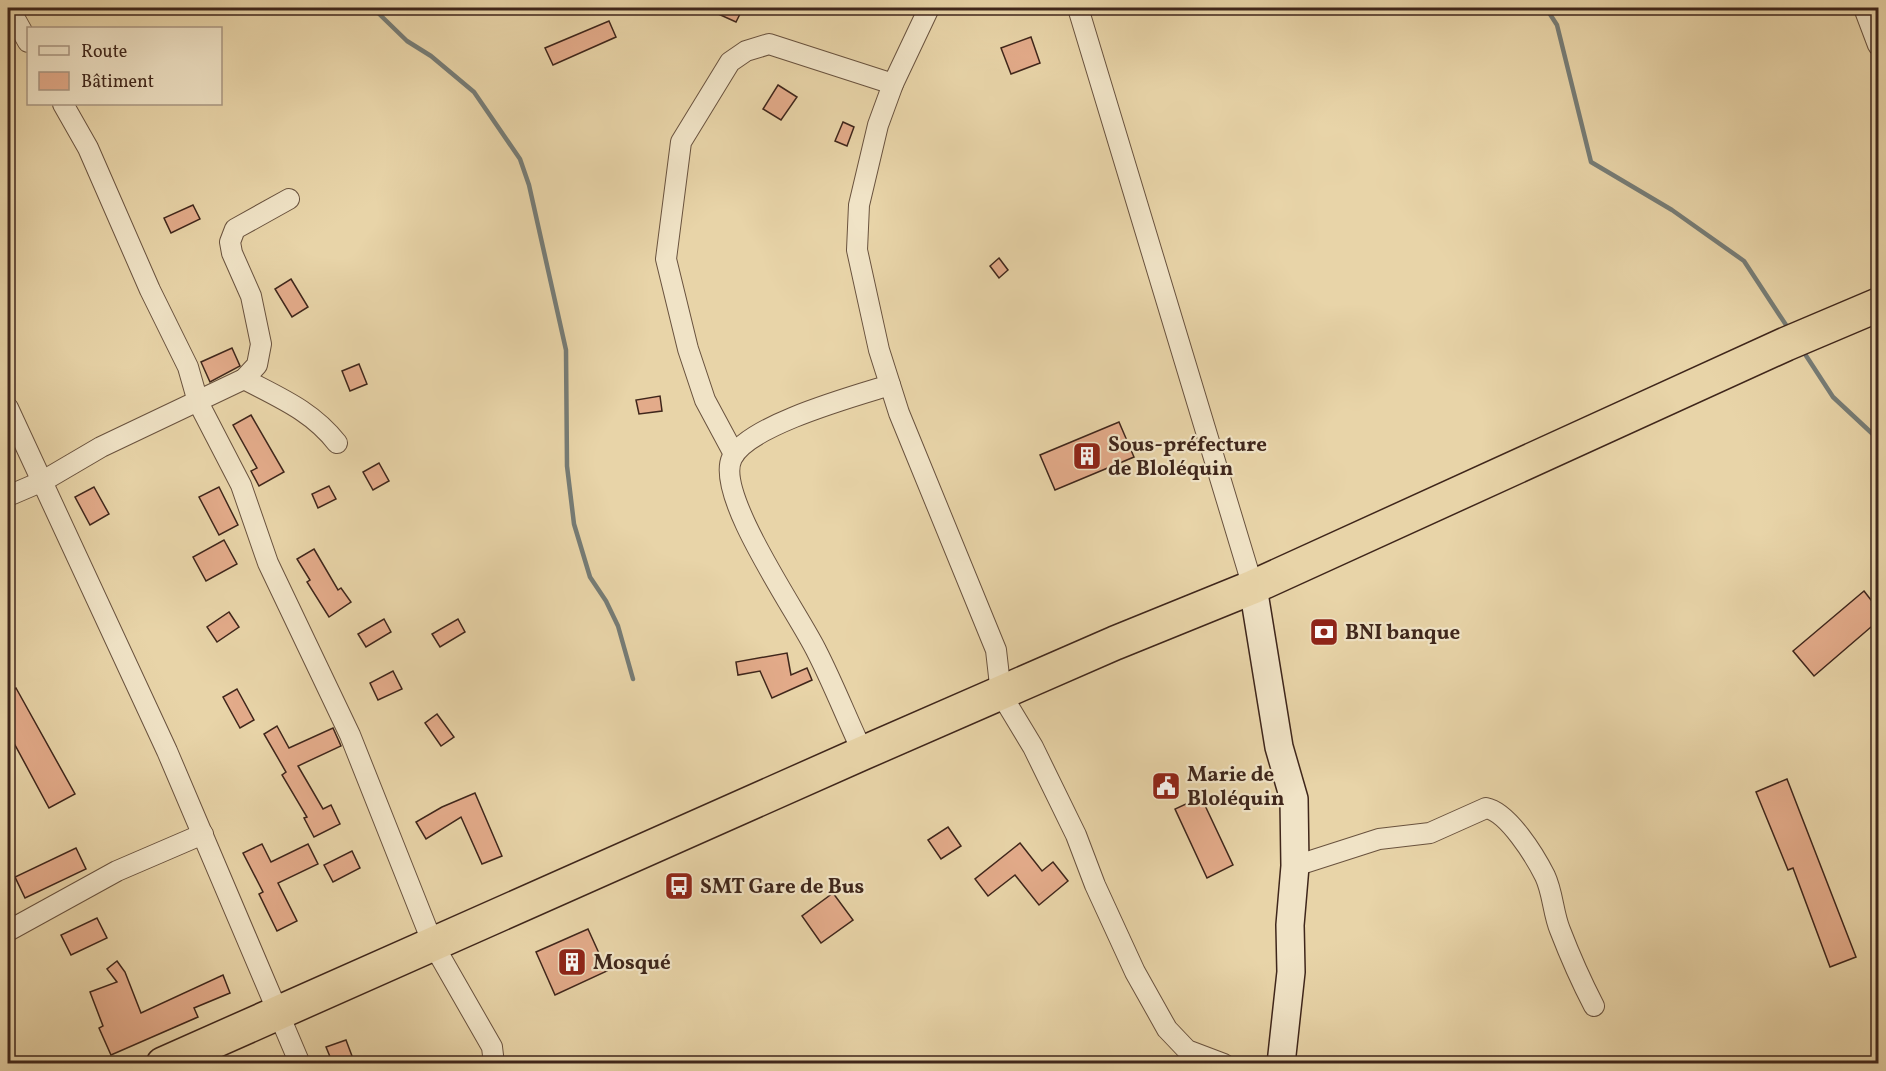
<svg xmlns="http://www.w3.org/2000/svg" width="1886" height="1071" font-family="Vollkorn,serif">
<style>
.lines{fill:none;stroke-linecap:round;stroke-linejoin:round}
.stream{stroke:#767c76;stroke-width:4.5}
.building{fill:#e3ab8a;stroke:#3f261b;stroke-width:1.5}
.street-casing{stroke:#69523e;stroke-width:22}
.secondary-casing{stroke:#3f261b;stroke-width:30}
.highway-casing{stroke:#3f261b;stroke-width:36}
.street{stroke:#f0e3c6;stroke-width:20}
.secondary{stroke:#f0e3c6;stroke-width:27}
.highway{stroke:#e8d4a8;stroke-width:33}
.labels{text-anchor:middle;stroke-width:4.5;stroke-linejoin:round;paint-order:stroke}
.poi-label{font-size:21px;font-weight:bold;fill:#3f261b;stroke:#f0e3c6;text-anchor:start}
</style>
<rect width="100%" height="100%" fill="#e8d4a8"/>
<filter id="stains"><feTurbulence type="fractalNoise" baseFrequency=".00333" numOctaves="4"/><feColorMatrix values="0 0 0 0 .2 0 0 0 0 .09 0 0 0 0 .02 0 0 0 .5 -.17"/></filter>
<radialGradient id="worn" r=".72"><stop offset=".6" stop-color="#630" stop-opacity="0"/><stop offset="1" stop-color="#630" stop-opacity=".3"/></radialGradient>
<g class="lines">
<g class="stream">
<polyline points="373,8 407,41 431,56 474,92 520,159 529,185 566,350 567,466 574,524 590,577 606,601 618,626 633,679"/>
<polyline points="1546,8 1557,25 1591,162 1672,210 1744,261 1790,331"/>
<polyline points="1803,351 1833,397 1878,439"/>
</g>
</g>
<g class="building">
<polygon points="705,8 743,8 736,22"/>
<polygon points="609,21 616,37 553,65 545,48"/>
<polygon points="1031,37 1040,63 1011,74 1001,48"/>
<polygon points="778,85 797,97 781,120 763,109"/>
<polygon points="843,122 854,127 847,146 835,141"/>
<polygon points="193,205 200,219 171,233 164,218"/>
<polygon points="999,258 1008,270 999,278 990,266"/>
<polygon points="291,279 308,307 292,317 275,289"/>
<polygon points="232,348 240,366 210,382 201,362"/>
<polygon points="359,364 367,384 350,391 342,371"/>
<polygon points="660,396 662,411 639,414 636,400"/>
<polygon points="251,415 284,472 259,486 251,471 257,468 233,425"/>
<polygon points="1119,422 1134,457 1055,490 1040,455"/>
<polygon points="379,463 389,481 373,490 363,472"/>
<polygon points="329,486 336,499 318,508 312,494"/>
<polygon points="94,487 109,514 90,525 75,497"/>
<polygon points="219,487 238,525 219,535 199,497"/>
<polygon points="224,540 237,564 206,581 193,557"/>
<polygon points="314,549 338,590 341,588 351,602 329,617 307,582 310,580 297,559"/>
<polygon points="1864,591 1878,609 1878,621 1814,676 1793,651"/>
<polygon points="229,612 239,627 217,642 207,627"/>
<polygon points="384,619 391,632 366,647 358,634"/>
<polygon points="458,619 465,632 440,647 432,634"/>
<polygon points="787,653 791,675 807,668 812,680 772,698 760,671 738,675 736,662"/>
<polygon points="393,671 402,689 378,700 370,683"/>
<polygon points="16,688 75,794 49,808 8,732 8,693"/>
<polygon points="237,689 254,720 240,728 223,697"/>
<polygon points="437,714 454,737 441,746 425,723"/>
<polygon points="277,726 289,748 333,728 341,746 298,766 323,809 331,805 340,824 314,837 304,818 307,817 282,775 286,772 264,734"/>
<polygon points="1787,779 1856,957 1830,967 1793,868 1788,870 1756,792"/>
<polygon points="475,793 502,856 482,864 461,817 426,839 416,822 442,807"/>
<polygon points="1201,797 1233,865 1207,878 1175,809"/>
<polygon points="948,827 961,846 941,859 928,840"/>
<polygon points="1020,843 1042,871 1053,862 1068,881 1039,905 1015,875 988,896 975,879"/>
<polygon points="262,844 271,862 308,844 318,864 278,883 297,921 277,931 259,894 263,892 243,853"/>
<polygon points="76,848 86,869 25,898 15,877"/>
<polygon points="352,851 360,868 333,882 324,865"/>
<polygon points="833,893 853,920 821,943 802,916"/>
<polygon points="97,918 107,938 71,955 61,935"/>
<polygon points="588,929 607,971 555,995 536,952"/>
<polygon points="117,961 125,972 141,1013 223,975 230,993 194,1008 198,1017 111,1055 99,1028 103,1026 90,992 117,982 107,969"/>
<polygon points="346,1040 355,1064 333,1064 326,1047"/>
</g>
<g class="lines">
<g class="street-casing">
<g id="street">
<polyline points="9,8 28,42"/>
<polyline points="929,8 893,84 878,125 859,205 857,250 879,350 899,413 996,650 1001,694 1033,747 1076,835 1095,885 1135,972 1167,1029 1187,1050 1224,1064"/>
<polyline points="1078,8 1253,587"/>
<polyline points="1864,8 1878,45"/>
<polyline points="63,104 88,148 150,290 188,367 198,402 241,485 268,563 350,735 433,944 492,1047 494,1064"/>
<path d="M244,379c36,19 68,32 93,64"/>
<polyline points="8,408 167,751 300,1064"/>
<polyline points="734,454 705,400 688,349 666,259 681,142 730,62 746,51 769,44 893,84"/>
<polyline points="8,496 43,481 101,447 244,379 257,365 261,344 251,296 232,253 230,242 235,229 289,199"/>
<path d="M863,753c-16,-34 -30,-70 -47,-103 -18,-37 -102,-156 -84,-192 16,-33 123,-62 158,-73"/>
<path d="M1295,866l84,-27 51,-6 56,-25c22,4 49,48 59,68 8,17 8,37 15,54 10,26 21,51 34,76"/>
<polyline points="8,931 117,871 203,834"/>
</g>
</g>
<g class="secondary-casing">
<polyline id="secondary" points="1253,587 1279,747 1294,799 1295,866 1290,925 1291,972 1281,1064"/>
</g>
<g class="highway-casing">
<polyline id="highway" points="163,1064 863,753 1115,643 1253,587 1786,344 1878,305"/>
</g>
<use href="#street" class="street"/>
<use href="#secondary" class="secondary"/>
<use href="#highway" class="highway"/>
</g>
<defs>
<g id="building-square" transform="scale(1.5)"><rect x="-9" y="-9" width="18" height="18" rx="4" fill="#8f2418" stroke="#f0e3c6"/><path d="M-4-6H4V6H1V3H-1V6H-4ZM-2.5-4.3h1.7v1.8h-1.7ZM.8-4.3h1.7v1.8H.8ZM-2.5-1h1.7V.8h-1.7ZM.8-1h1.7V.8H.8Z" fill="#fff"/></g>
<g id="bank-square" transform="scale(1.5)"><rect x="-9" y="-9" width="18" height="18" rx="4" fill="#8f2418" stroke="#f0e3c6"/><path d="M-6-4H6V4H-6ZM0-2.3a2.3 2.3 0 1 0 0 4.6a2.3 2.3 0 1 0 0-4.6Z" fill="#fff"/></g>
<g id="civic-square" transform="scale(1.5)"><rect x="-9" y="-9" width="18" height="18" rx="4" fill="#8f2418" stroke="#f0e3c6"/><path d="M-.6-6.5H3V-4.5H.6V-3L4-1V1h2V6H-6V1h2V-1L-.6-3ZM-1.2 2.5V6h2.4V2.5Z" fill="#fff"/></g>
<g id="bus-square" transform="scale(1.5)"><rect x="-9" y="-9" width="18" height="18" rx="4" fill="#8f2418" stroke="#f0e3c6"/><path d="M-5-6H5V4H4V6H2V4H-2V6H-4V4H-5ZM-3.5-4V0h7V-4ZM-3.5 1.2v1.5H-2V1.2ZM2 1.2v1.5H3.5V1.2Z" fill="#fff"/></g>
</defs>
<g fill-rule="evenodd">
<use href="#building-square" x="1087" y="456"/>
<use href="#bank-square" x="1324" y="632"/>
<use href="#civic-square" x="1166" y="786"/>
<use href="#bus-square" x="679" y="886"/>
<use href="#building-square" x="572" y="962"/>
</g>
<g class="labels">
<g class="poi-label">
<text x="1108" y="451">Sous-préfecture<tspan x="1108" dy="24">de Bloléquin</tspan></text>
<text x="1345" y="639">BNI banque</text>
<text x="1187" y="781">Marie de<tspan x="1187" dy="24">Bloléquin</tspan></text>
<text x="700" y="893">SMT Gare de Bus</text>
<text x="593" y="969">Mosqué</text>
</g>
</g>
<rect width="1886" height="1071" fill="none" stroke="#e8d4a8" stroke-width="30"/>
<rect x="9" y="9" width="1868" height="1053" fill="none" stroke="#3f261b" stroke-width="3"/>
<rect x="15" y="15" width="1856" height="1041" fill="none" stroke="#3f261b" stroke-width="1.5"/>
<rect x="27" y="27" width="195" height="78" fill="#f0e3c6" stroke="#a99782" stroke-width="1.5"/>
<rect x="39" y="46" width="30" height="9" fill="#f0e3c6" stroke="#a99782" stroke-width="1.5"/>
<text x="81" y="57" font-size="18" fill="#3f261b">Route</text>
<rect x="39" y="72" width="30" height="18" fill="#e3ab8a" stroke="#a99782" stroke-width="1.5"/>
<text x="81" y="87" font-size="18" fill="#3f261b">Bâtiment</text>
<rect width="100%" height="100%" filter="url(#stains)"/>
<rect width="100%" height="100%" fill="url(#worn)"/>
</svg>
